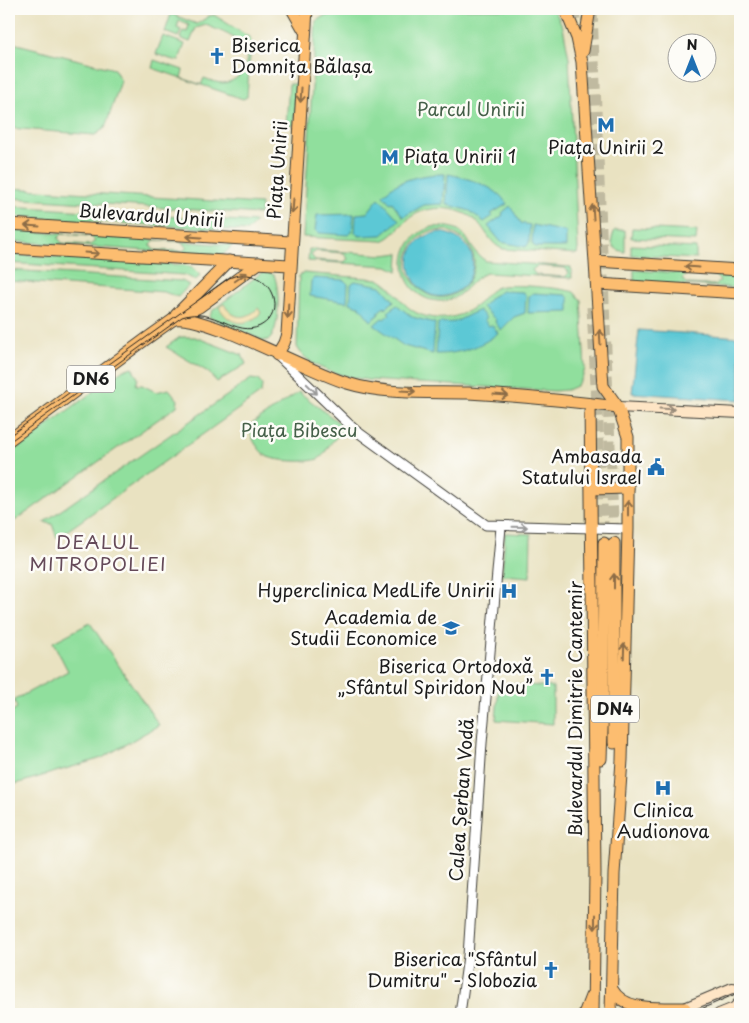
<svg xmlns="http://www.w3.org/2000/svg" width="749" height="1023" font-family="'Playpen Sans',sans-serif">
<style>
.green{fill:#90df9d;stroke:#567e5c;fill-rule:evenodd}
.sand{fill:#eeda9e;stroke:#857b5d}
.water{fill:#5cc8d5;stroke:#3c7278}
.lines{fill:none;stroke-linecap:round;stroke-linejoin:round}
.primary-tunnel{stroke:#c0baa0;stroke-width:11;stroke-dasharray:11 5.5;stroke-linecap:butt}
.tertiary-casing{stroke:#3b3a35;stroke-width:11}
.secondary-casing{stroke:#3b3a35;stroke-width:12}
.primary-casing{stroke:#3b3a35;stroke-width:13}
.tertiary{stroke:#fff;stroke-width:9}
.secondary{stroke:#fee5c5;stroke-width:10}
.primary{stroke:#fcbd6f;stroke-width:11}
.tram{stroke:#1c1c1c;stroke-width:1}
.oneway{stroke:#8c6c46}
.oneway2{stroke:#999}
.oneway3{stroke:#988b79}
.labels{text-anchor:middle;stroke-width:5;stroke-linejoin:round;paint-order:stroke}
.shield{fill:#fdfcf7;stroke:#605f5e;stroke-width:1}
.shield-label{font-size:16px;font-weight:bold;fill:#1c1c1c}
.poi-label{font-size:18px;fill:#1c1c1c;stroke:#fdfcf7;text-anchor:end}
.park-label{font-size:18px;fill:#456049;stroke:#fdfcf7}
.street-label{font-size:18px;fill:#1c1c1c;stroke:#fdfcf7}
.neighbourhood-label{font-size:19px;letter-spacing:1px;fill:#654a59;stroke:#fdfcf7}
</style>
<rect width="100%" height="100%" fill="#fdfcf7"/>
<filter id="ink" filterUnits="userSpaceOnUse"><feTurbulence type="fractalNoise" baseFrequency=".02" numOctaves="2"/><feDisplacementMap in="SourceGraphic" scale="10" xChannelSelector="R" yChannelSelector="G"/><feConvolveMatrix kernelMatrix="1 2 1 2 8 2 1 2 1" color-interpolation-filters="sRGB"/></filter>
<filter id="wash" filterUnits="userSpaceOnUse"><feTurbulence type="fractalNoise" baseFrequency=".0096" numOctaves="4" result="noise"/><feDisplacementMap in="SourceGraphic" scale="20" xChannelSelector="R" yChannelSelector="G"/><feGaussianBlur stdDeviation="1.12" result="paint"/><feColorMatrix in="noise" values="0 0 0 0 0 0 0 0 0 0 0 0 0 0 0 0 0 1.4 0 .05"/><feComposite in="paint" operator="in"/></filter>
<g filter="url(#wash)">
<rect width="100%" height="100%" fill="#e9e2c1"/>
<g class="green">
<path d="M393,9h161l9,18 6,31 9,191 -1,5 -74,-5c-14,-5 -17,-21 -29,-30 -19,-14 -50,-15 -68,2 -8,7 -13,16 -24,20l-79,-4 13,-216 8,-5z"/>
<path d="M171,14l26,10 12,-8 5,-1 35,22 2,4 -4,56 -4,2 -91,-31 2,-8 29,10 -2,8 20,7 3,-7c6,2 12,5 19,5 19,-1 32,-25 17,-40 -9,-9 -23,-13 -34,-18l-10,3 -6,14 -10,-4 3,-7 4,1 2,-7 -10,-4 -2,7 4,2 -3,7 -13,-5z"/>
<polygon points="163,36 185,44 179,60 176,61 156,54"/>
<polygon points="9,42 114,69 121,81 105,128 95,135 9,128"/>
<polygon points="289,84 297,84 294,125 286,125"/>
<polygon points="9,188 261,204 260,214 9,198"/>
<polygon points="9,206 256,222 247,231 9,216"/>
<path d="M432,227c42,-4 30,19 54,34l85,6 1,11 -85,-5c-18,5 -23,27 -45,28 -44,1 -53,-61 -10,-74zM446,230c66,24 0,104 -35,48 -11,-17 2,-42 20,-47 5,-1 10,0 15,-1zM537,266l28,2 4,5 -4,4 -29,-2 -4,-5z"/>
<polygon points="632,228 697,231 696,241 631,238"/>
<path d="M9,230l224,15 -11,11 -213,-15zM62,234l28,2 5,5 -5,4 -28,-2 -4,-5zM155,240l28,2 4,5 -4,4 -29,-1 -4,-5z"/>
<path d="M615,230h10v22c-14,-3 -16,-10 -10,-22z"/>
<polygon points="631,245 696,248 696,259 631,255"/>
<path d="M309,249l75,6 15,-2 -1,18 -10,-5 -80,-5zM316,251l28,2 4,6 -4,3 -29,-2 -4,-5z"/>
<polygon points="9,254 185,265 192,267 200,275 196,280 184,275 9,263"/>
<polygon points="9,270 182,281 189,285 178,297 164,292 9,281"/>
<path d="M634,270l106,7v11l-106,-6zM687,274l28,2 5,5 -5,4 -28,-1 -5,-5z"/>
<path d="M268,272l6,3c6,14 6,52 -4,64l-6,2 -55,-24 4,-7 48,-37z"/>
<path d="M304,273l74,6c19,8 23,31 47,37 20,6 41,0 56,-15 5,-6 10,-12 17,-14 11,-4 65,1 76,5l7,8 4,69 -3,9 -6,8 -9,4 -13,1 -186,-11c-25,-4 -58,-10 -71,-33l2,-71z"/>
<polygon points="180,337 195,337 242,355 246,364 217,382 208,372 166,347"/>
<polygon points="132,367 138,378 136,385 142,385 156,392 169,389 178,400 177,406 9,525 9,454 121,371"/>
<polygon points="251,379 258,380 262,385 261,393 57,538 52,524 44,522"/>
<path d="M299,392l48,37c-5,4 -11,8 -15,13 -6,6 -6,13 -14,17 -9,4 -41,2 -50,-2 -9,-5 -20,-22 -18,-32z"/>
<polygon points="505,533 531,534 530,577 502,575"/>
<polygon points="90,623 159,725 102,758 9,786 9,713 17,708 14,700 68,671 53,642"/>
<polygon points="499,683 553,687 553,724 496,720"/>
</g>
<path class="sand" d="M224,304c8,15 22,17 34,4l3,5c-15,15 -32,12 -42,-6z"/>
<g class="water">
<path d="M445,174l-2,30 -19,1 -21,12 -11,-15 -2,1 -7,-8c14,-16 41,-21 62,-21z"/>
<path d="M448,174c19,4 49,12 59,30l-16,10 2,2 -9,6 -14,-11 -24,-7z"/>
<polygon points="379,198 399,220 382,235 359,236 355,232 356,214 367,213"/>
<polygon points="510,206 521,223 530,225 529,243 526,247 501,242 488,226 503,215 502,213"/>
<polygon points="354,214 352,232 348,235 318,233 315,230 317,215"/>
<polygon points="533,225 566,232 566,247 535,247 532,243"/>
<path d="M440,232c23,4 40,20 30,45 -3,7 -10,13 -16,16 -41,20 -69,-53 -14,-61z"/>
<polygon points="314,278 344,280 348,284 347,302 310,296 311,281"/>
<polygon points="355,281 381,286 394,301 385,309 384,307 378,312 379,314 371,321 359,306 350,303 351,284"/>
<polygon points="502,291 523,292 526,296 525,313 514,317 501,330 495,322 496,320 482,307 491,297"/>
<polygon points="533,293 566,295 569,298 569,312 528,313 529,296"/>
<polygon points="397,305 412,317 435,323 433,354 404,346 374,325 382,318 384,319 390,314 388,312"/>
<path d="M479,310l7,8 -2,2 5,6 3,-1 6,8c-18,15 -40,21 -62,21l2,-31 17,-1z"/>
<polygon points="639,330 740,337 740,400 632,393"/>
</g>
</g>
<g filter="url(#ink)">
<g class="lines">
<g class="primary-tunnel">
<polyline points="574,9 576,32"/>
<polyline points="592,12 614,543"/>
<polyline points="592,307 604,543"/>
</g>
<g class="tertiary-casing">
<g id="tertiary">
<polyline points="277,355 355,430 486,525 628,529"/>
<polyline points="460,1014 468,956 482,743 501,527"/>
</g>
</g>
<g class="secondary-casing">
<g id="secondary">
<polyline points="618,407 740,413"/>
<polyline points="670,1014 732,988 740,989"/>
<polyline points="719,1014 734,1008 740,1002"/>
</g>
</g>
<g class="primary-casing">
<g id="primary">
<polyline points="292,9 304,30"/>
<polyline points="565,9 577,38 582,62 603,386 618,407 628,437 628,529 622,760 614,874 611,1014"/>
<polyline points="583,51 590,9"/>
<polyline points="9,224 291,242"/>
<polyline points="9,248 289,265"/>
<polyline points="596,261 740,270"/>
<polyline points="598,284 740,293"/>
<polyline points="176,315 229,261"/>
<path d="M174,319c33,-5 133,52 173,64 38,12 82,9 121,10 50,3 100,8 150,14"/>
<polyline points="277,355 284,343 287,334 307,9"/>
<polyline points="590,404 595,873 593,1014"/>
<polyline points="9,440 146,339 174,319 199,307 259,263"/>
<polyline points="592,489 628,488"/>
<polyline points="614,543 614,743"/>
<polyline points="601,759 603,701 604,543"/>
<path d="M612,989c13,24 49,18 73,19"/>
<polyline points="584,1014 591,996"/>
</g>
</g>
<use href="#tertiary" class="tertiary"/>
<use href="#secondary" class="secondary"/>
<use href="#primary" class="primary"/>
<g class="tram">
<path d="M9,436l220,-158c37,-16 62,32 31,48 -24,12 -46,-20 -78,-9l-173,125"/>
<polyline points="690,1014 740,992"/>
</g>
</g>
<defs><path id="oneway-shaft" d="M-6 0H5M1.5-3L5.5 0L1.5 3" fill="none" stroke-width="1.6" stroke-linecap="round" stroke-linejoin="round" transform="scale(1.25)"/></defs>
<g class="oneway">
<use href="#oneway-shaft" transform="translate(301 95) rotate(94)"/>
<use href="#oneway-shaft" transform="translate(293 206) rotate(94)"/>
<use href="#oneway-shaft" transform="translate(593 212) rotate(-94)"/>
<use href="#oneway-shaft" transform="translate(32 226) rotate(-176)"/>
<use href="#oneway-shaft" transform="translate(194 237) rotate(-176)"/>
<use href="#oneway-shaft" transform="translate(92 253) rotate(4)"/>
<use href="#oneway-shaft" transform="translate(692 267) rotate(-176)"/>
<use href="#oneway-shaft" transform="translate(241 277) rotate(-35)"/>
<use href="#oneway-shaft" transform="translate(288 311) rotate(92)"/>
<use href="#oneway-shaft" transform="translate(600 337) rotate(-93)"/>
<use href="#oneway-shaft" transform="translate(408 391) rotate(3)"/>
<use href="#oneway-shaft" transform="translate(501 395) rotate(4)"/>
<use href="#oneway-shaft" transform="translate(628 508) rotate(-90)"/>
<use href="#oneway-shaft" transform="translate(614 581) rotate(-90)"/>
<use href="#oneway-shaft" transform="translate(624 651) rotate(-88)"/>
<use href="#oneway-shaft" transform="translate(595 922) rotate(90)"/>
</g>
<g class="oneway2">
<use href="#oneway-shaft" transform="translate(312 389) rotate(44)"/>
<use href="#oneway-shaft" transform="translate(520 527) rotate(1)"/>
</g>
<use class="oneway3" href="#oneway-shaft" transform="translate(667 409) rotate(3)"/>
</g>
<defs>
<g id="church-bare" transform="scale(1.35)"><path d="M-1.2-6h2.4v3.5h3.3v2.4h-3.3V6h-2.4V-.1h-3.3v-2.4h3.3Z" fill="#1f6fb2" stroke="#fdfcf7" stroke-width="2.5" paint-order="stroke"/></g>
<g id="metro-bare" transform="scale(1.35)"><path d="M-5.5 5V-5H-3L0 0L3-5H5.5V5H3V-.5L0 4L-3-.5V5Z" fill="#1f6fb2" stroke="#fdfcf7" stroke-width="2.5" paint-order="stroke"/></g>
<g id="civic-bare" transform="scale(1.35)"><path d="M-.6-6.5H3V-4.5H.6V-3L4-1V1h2V6H-6V1h2V-1L-.6-3ZM-1.2 2.5V6h2.4V2.5Z" fill="#1f6fb2" stroke="#fdfcf7" stroke-width="2.5" paint-order="stroke"/></g>
<g id="hospital-bare" transform="scale(1.35)"><path d="M-5-5h3v3.5h4V-5h3V5h-3V1.5h-4V5h-3Z" fill="#1f6fb2" stroke="#fdfcf7" stroke-width="2.5" paint-order="stroke"/></g>
<g id="university-bare" transform="scale(1.35)"><path d="M0-5L7-2L0 1L-7-2ZM-4 1L0 2.5L4 1V4Q0 6-4 4Z" fill="#1f6fb2" stroke="#fdfcf7" stroke-width="2.5" paint-order="stroke"/></g>
</defs>
<g fill-rule="evenodd">
<use href="#church-bare" x="217" y="56"/>
<use href="#metro-bare" x="606" y="125"/>
<use href="#metro-bare" x="390" y="157"/>
<use href="#civic-bare" x="656" y="467"/>
<use href="#hospital-bare" x="509" y="591"/>
<use href="#university-bare" x="451" y="628"/>
<use href="#church-bare" x="547" y="677"/>
<use href="#hospital-bare" x="663" y="788"/>
<use href="#church-bare" x="551" y="970"/>
</g>
<g class="labels">
<g class="shield">
<rect x="67" y="365.5" width="48" height="27" rx="4"/>
<rect x="591" y="695.5" width="48" height="27" rx="4"/>
</g>
<g class="shield-label">
<text x="91" y="385">DN6</text>
<text x="615" y="715">DN4</text>
</g>
<g class="poi-label">
<text x="231" y="52" text-anchor="start">Biserica<tspan x="231" dy="21">Domnița Bălașa</tspan></text>
<text x="606" y="154" text-anchor="middle">Piața Unirii 2</text>
<text x="404" y="163" text-anchor="start">Piața Unirii 1</text>
<text x="642" y="463">Ambasada<tspan x="642" dy="21">Statului Israel</tspan></text>
<text x="495" y="597">Hyperclinica MedLife Unirii</text>
<text x="437" y="624">Academia de<tspan x="437" dy="21">Studii Economice</tspan></text>
<text x="533" y="673">Biserica Ortodoxă<tspan x="533" dy="21">„Sfântul Spiridon Nou”</tspan></text>
<text x="663" y="817" text-anchor="middle">Clinica<tspan x="663" dy="21">Audionova</tspan></text>
<text x="537" y="966">Biserica "Sfântul<tspan x="537" dy="21">Dumitru" - Slobozia</tspan></text>
</g>
<g class="park-label">
<text x="471" y="116">Parcul Unirii</text>
<text x="299" y="437">Piața Bibescu</text>
</g>
<g class="street-label">
<text transform="translate(278 170) rotate(-86)" y="6">Piața Unirii</text>
<text transform="translate(151 216) rotate(4)" y="6">Bulevardul Unirii</text>
<text transform="translate(576 709) rotate(-90)" y="6">Bulevardul Dimitrie Cantemir</text>
<text transform="translate(462 800) rotate(-86)" y="6">Calea Șerban Vodă</text>
</g>
<g class="neighbourhood-label">
<text x="98" y="549">DEALUL<tspan x="98" dy="22">MITROPOLIEI</tspan></text>
</g>
</g>
<rect width="749" height="1023" fill="none" stroke="#fdfcf7" stroke-width="30"/>
<g transform="translate(692 58)"><circle r="24" fill="#fdfcf7" stroke="#a3a29f"/>
<path d="M0-4L9 19L0 12L-9 19Z" fill="#1f6fb2"/>
<text y="-8" font-size="14" font-weight="bold" text-anchor="middle" fill="#1c1c1c">N</text>
</g>
</svg>
